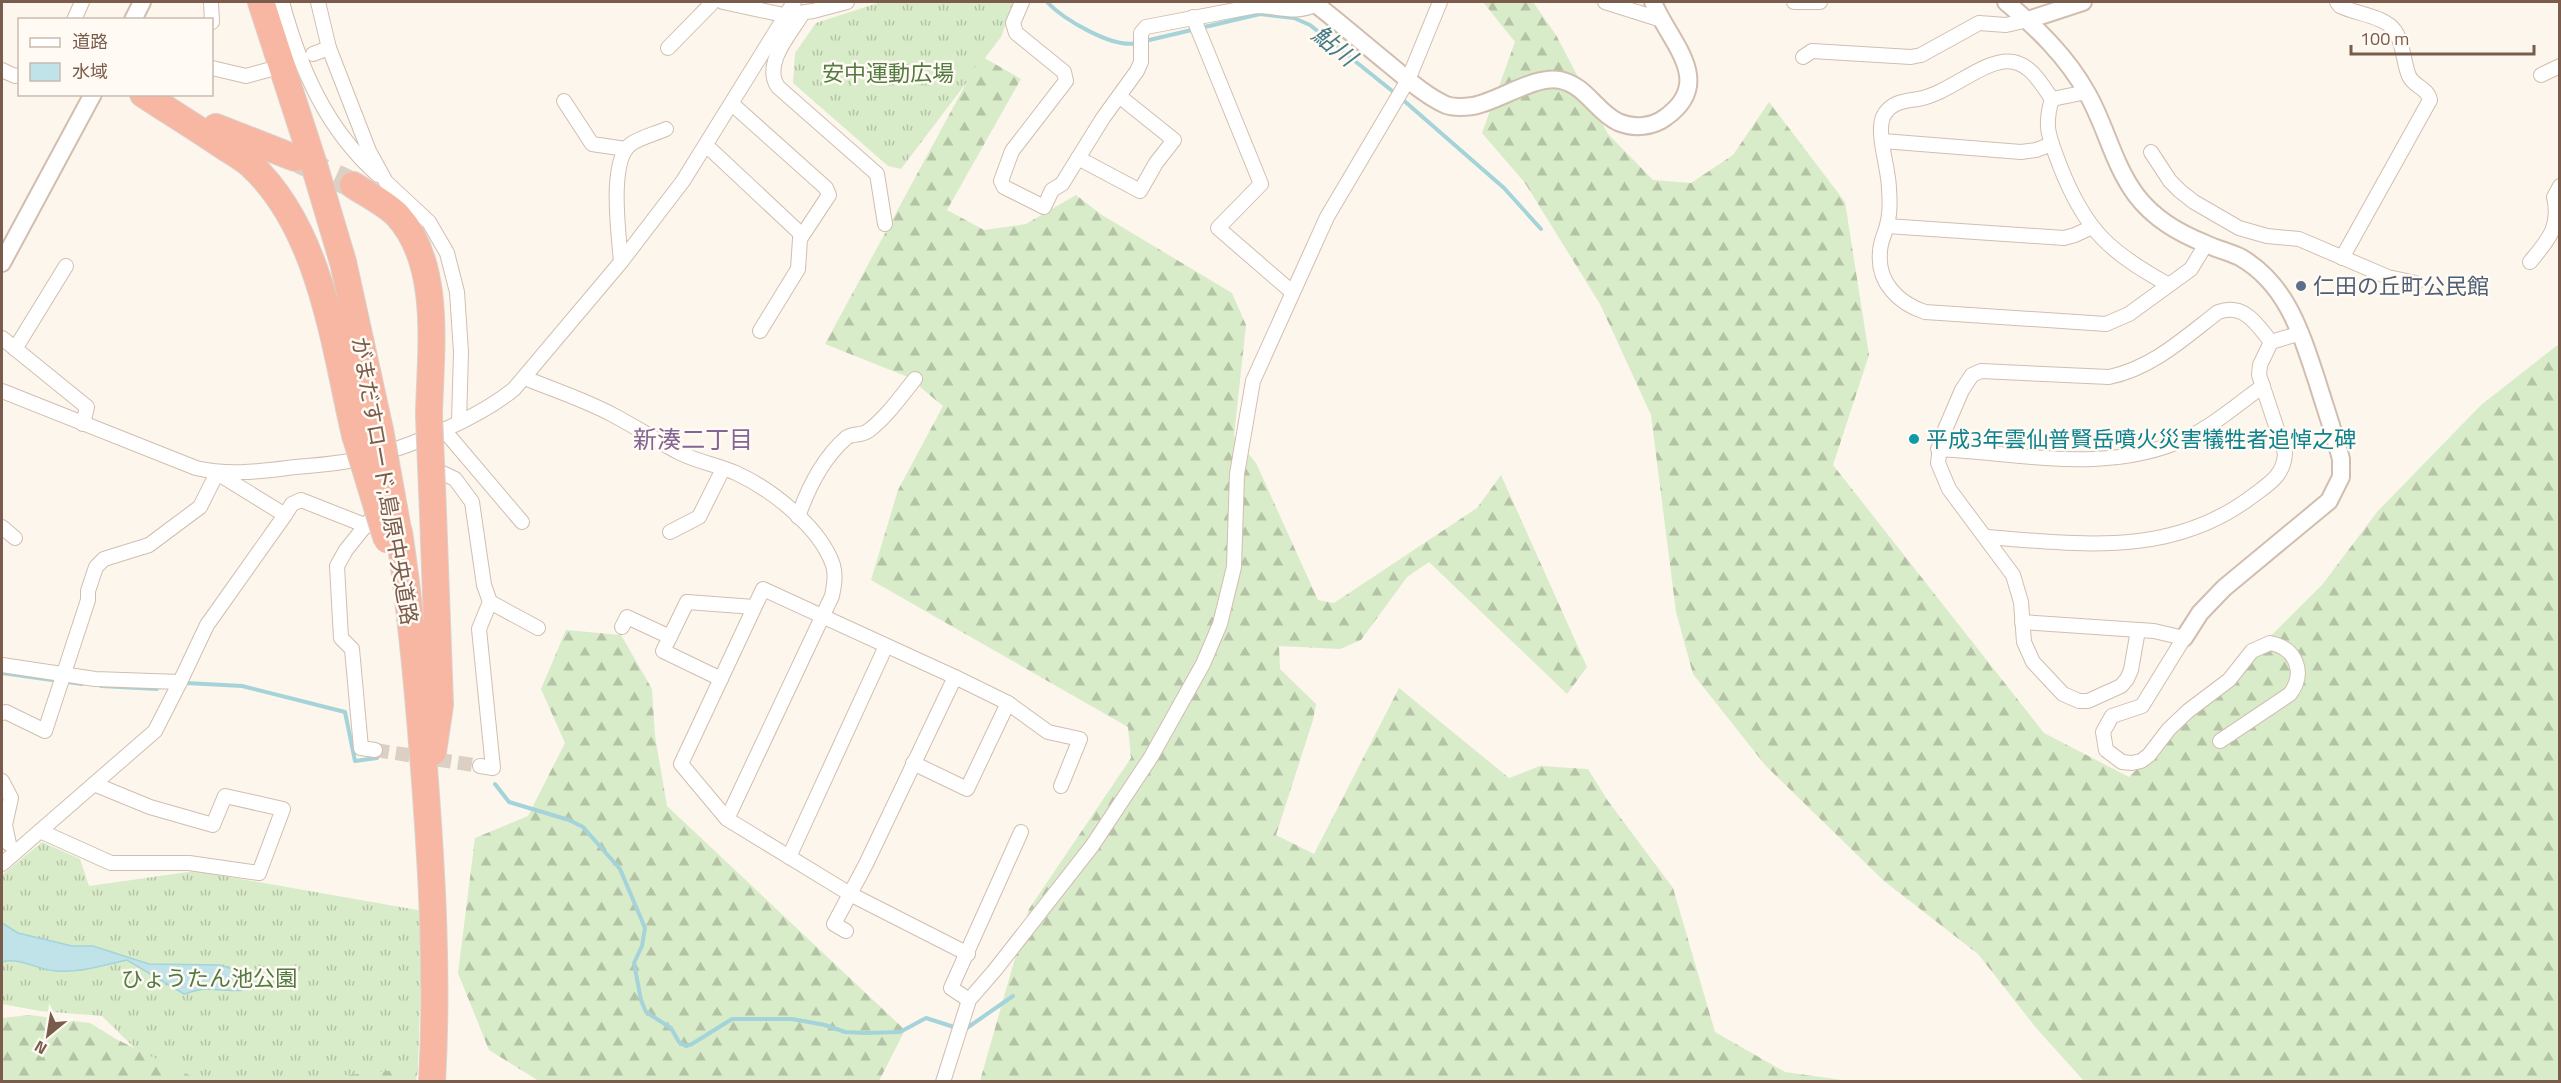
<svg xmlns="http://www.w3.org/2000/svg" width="2561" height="1083" font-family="'Titillium Web','Noto Sans JP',sans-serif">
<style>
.grass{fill:url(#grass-tufts)}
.forest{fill:url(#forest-firs)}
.water{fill:#bfe3e8;stroke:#a5d3da;stroke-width:1.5}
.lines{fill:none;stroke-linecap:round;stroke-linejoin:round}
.stream{stroke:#a5d3da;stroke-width:4}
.minor-tunnel{stroke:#dcd0c4;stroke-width:14;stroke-dasharray:14 7;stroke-linecap:butt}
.motorway-tunnel{stroke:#dcd0c4;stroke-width:26;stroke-dasharray:26 13;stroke-linecap:butt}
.minor-casing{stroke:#d1beb0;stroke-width:16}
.tertiary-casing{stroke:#d1beb0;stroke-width:20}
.motorway-casing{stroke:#dad1cd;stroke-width:28}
.minor{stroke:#fff;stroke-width:14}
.tertiary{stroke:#fff;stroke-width:16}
.motorway{stroke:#f7b7a3;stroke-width:26}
.motorway-bridge-casing{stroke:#dad1cd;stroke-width:28;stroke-linecap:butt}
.motorway-bridge{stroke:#f7b7a3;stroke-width:26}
.service-dot{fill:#5c6f8a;stroke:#fffaf3;stroke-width:2}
.culture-dot{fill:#0f9aa8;stroke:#fffaf3;stroke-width:2}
.labels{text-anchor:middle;stroke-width:5;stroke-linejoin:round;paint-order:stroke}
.park-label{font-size:22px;fill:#537a41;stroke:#fffaf3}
.service-label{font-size:22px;fill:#4e5e75;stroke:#fffaf3;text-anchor:start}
.culture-label{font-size:22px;fill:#0d838f;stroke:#fffaf3;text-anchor:start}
.street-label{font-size:22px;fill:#7a5c4d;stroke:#fffaf3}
.water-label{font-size:24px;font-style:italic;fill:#437c86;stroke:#fffaf3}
.neighbourhood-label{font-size:24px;fill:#846695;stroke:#fffaf3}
</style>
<defs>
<pattern id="grass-tufts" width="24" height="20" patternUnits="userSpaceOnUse" patternTransform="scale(1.5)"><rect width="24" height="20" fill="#d8ecc9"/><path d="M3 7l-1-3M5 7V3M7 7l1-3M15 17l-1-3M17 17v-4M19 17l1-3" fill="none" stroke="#b4c2a5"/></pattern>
<pattern id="forest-firs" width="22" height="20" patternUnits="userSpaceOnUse" patternTransform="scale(1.5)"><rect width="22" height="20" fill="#d8ecc9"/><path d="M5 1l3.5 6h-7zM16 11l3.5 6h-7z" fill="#b4c2a5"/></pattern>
</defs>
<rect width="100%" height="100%" fill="#fdf6ec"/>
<g class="grass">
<polygon points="881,2 1014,2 1001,37 901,169 888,166 793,83 795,53 816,23"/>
<polygon points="42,842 80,859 89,886 195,871 423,911 418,1068 405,1081 168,1081 102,1016 40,1011 2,1004 2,875"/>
</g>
<g class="forest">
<polygon points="1483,2 1533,2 1556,35 1608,134 1653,180 1691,183 1733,155 1769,102 1845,202 1869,355 1833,465 2044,733 2129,777 2322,585 2377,512 2481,405 2559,344 2559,1081 2084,1081 2037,1029 1978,954 1884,881 1766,766 1693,674 1676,612 1651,415 1600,304 1525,183 1482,133 1515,42"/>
<polygon points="981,56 1021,79 947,210 984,230 1026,224 1076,195 1102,215 1232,293 1246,325 1234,436 1256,463 1318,600 1334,603 1477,508 1501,475 1587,667 1567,694 1429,562 1407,577 1361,640 1340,649 1279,646 1280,669 1316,704 1313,720 1276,835 1314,854 1399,688 1509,778 1540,766 1588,769 1608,801 1673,888 1715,1032 1785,1072 1849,1081 980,1081 1029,909 1131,758 1128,727 871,580 898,490 943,406 908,377 825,344"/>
<polygon points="566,630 621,635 652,689 655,736 667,806 905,1030 879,1081 539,1081 489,1050 458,973 475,838 528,816 565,743 541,689"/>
<polygon points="30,1015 90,1023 116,1039 201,1081 2,1081 2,1018"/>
<polygon points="418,1068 416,1081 288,1081"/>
</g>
<path class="water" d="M2,923l16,10 54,13h21l56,18 71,1 44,14 -2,7c-19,7 -35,4 -54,3 -8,-1 -17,3 -24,5l-57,-34c-23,5 -47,13 -70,11 -19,-1 -37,-14 -55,-9z"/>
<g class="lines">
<g class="stream">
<path d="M1047,2c16,17 66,47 90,41"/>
<polyline points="1145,41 1260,14 1294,18 1310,25 1396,94"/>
<polyline points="1402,99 1504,188 1541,229"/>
<polyline points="2,673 52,680"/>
<polyline points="68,682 82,684"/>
<polyline points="186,683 242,686 345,712 355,761 377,758"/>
<polyline points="101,686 157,689"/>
<polyline points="495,784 509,802 569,820 583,827 620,869 645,928 642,946 634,963 641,1000 646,1012 671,1028 679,1042 686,1046 692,1044 732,1019 792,1019 825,1025 845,1032 866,1033 900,1032 926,1018 957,1028"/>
<polyline points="964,1030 1013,996"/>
</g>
<polyline class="minor-tunnel" points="375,750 480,766"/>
<polyline class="motorway-tunnel" points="300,161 353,185"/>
<g class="minor-casing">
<g id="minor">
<polyline points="211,2 212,22"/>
<path d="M282,2c18,66 44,127 96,173"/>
<polyline points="318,2 329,48 369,151 386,182 429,222 447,253 457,292 461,352 459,422"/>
<polyline points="723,2 784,15 813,11 847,2"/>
<path d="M1022,2l-9,21 3,10 48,39 2,9 -54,70 -11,30 3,6 40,20 8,-17 10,-6 41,-66 34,-47 4,-9v-29l5,-6 110,-21c21,0 41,9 60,-2"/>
<polyline points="1605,2 1662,20"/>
<polyline points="1794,2 1820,2"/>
<path d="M2337,2l3,4c16,8 45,10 55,25 9,13 8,31 14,45 5,11 19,12 21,24l-88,158"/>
<path d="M803,13c-12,20 -41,51 -25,74l99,87 8,50"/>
<polyline points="1193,17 1261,184 1218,228 1292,292"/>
<polyline points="74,20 82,2"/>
<polyline points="668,48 713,2"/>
<polyline points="313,54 329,48"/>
<polyline points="1803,57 1812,51 1911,57 1921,55 1979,23 2006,25 2028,20"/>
<polyline points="212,68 246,76 268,70"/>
<polyline points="2,70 15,76 20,75"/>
<polyline points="2541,75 2560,66"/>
<path d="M2087,92l-35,7c-9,29 -2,40 8,67 25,64 49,86 109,119"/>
<path d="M2052,99c-10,-14 -20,-33 -38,-37 -28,-6 -64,32 -96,37 -14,2 -28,3 -35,18 -7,17 6,52 6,72 1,12 1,25 -2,36 -2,9 -7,17 -7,27 -3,30 18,51 45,60l181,12 23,-10 62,-45 15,-25"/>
<polyline points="564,101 592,144 626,149"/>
<polyline points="732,104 826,188 829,195 800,239 798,269 760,331"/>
<polyline points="1883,141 2021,152 2036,150 2052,144"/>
<polyline points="707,146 802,235"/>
<polyline points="2151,152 2170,181 2180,191 2194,202 2239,228 2267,236 2299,239 2388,277 2416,283"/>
<polyline points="1078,158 1140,191 1156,163 1174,140 1119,96"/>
<polyline points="1887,226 2064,238 2075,235 2092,227"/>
<path d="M621,262c-2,-26 -13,-102 10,-118 10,-7 24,-10 35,-15"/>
<path d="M2530,262c18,-22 31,-35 24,-65l6,-11"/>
<polyline points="2,338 87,407 83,424"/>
<polyline points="15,349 66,266"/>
<path d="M525,378c29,12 60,22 88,37 23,12 44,26 67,38 18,9 38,12 56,20 35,16 84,54 97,92 3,11 1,21 -1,31l-105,223"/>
<path d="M2,391l194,77c30,7 61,4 91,0 28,-3 56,-4 82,-11 44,-11 111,-40 145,-68l107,-127 62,-81 111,-179"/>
<polyline points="443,429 522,522"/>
<path d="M1938,449c83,4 171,26 249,-11 27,-13 51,-34 76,-52"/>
<polyline points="428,466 455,479 472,502 484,585 490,602 479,629 493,768 480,766"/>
<polyline points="285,515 292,504 301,500 367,526"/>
<path d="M798,517c10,-29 24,-58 48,-79 6,-5 15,-2 22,-7 18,-13 33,-35 47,-52"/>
<polyline points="2,527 15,538"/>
<polyline points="670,532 699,517 723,469"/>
<path d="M1986,537c95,7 186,21 268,-42 16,-12 30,-20 31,-42l-26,-78 1,-10 11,-23 30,-9"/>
<polyline points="490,602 538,628"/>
<path d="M2022,622l132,9 30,7 -42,68 -30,10 -9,16 3,18 16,12 10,1 9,-2 8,-6 20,-26 19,-18 41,-31 23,-29 18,-8c26,5 36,29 20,51l-70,47"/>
<polyline points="622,627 627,617 670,637"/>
<path d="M2138,630l-7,40 -4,9 -6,7 -33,15h-9l-16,-7 -30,-32 -9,-20 -3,-40 -8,-27 -64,-86 -11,-26 3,-24 21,-49 10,-15 9,-4 128,6c43,-9 74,-38 109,-65 26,-9 38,11 53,30"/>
<polyline points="2,665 95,679 180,682 207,625 285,515 217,473"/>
<polyline points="721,679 663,651 687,602 754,607"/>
<polyline points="1008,703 1048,732 1080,739 1061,786"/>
<polyline points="2,713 6,712 45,731 88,600 88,591 96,567 104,559 149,545 200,507 217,473"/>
<polyline points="375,750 361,748 352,649 341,638 337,566 346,550 378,510"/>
<polyline points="913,763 967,789 1008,703 955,677"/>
<polyline points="2,781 11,798 5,825 9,844"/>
<polyline points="40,831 111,863 189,863 259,873 283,809 225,796 213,825 150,807 94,784"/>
<polyline points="789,857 886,646"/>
<polyline points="2,864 155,731 180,682"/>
<polyline points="846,931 834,924 866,864 955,677 763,589 681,764 727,819 850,894 968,954"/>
<polyline points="969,1000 951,988 1021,832"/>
<polyline points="943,1082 969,1000 995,970 1092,846 1151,757 1203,664 1220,624 1234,567 1237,474 1253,381 1327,217 1408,80 1440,2"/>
</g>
</g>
<g class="tertiary-casing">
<g id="tertiary">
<path d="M1313,2c26,20 51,42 77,63 17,14 36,31 56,40 8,3 19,2 27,1 26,-5 62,-31 87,-26 27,6 35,31 58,42 16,7 35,5 48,-5 50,-36 3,-75 -13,-115"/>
<path d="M2006,2c31,26 61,55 81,91 19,33 26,71 49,102 18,24 43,38 70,49 11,5 23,8 34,13 47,27 61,76 77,124 8,26 17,52 24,78v18l-12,24 -105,87 -24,25 -16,25"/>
<polyline points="133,20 142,2"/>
<polyline points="2028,20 2083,2"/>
<polyline points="2,263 93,94"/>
</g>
</g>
<g class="motorway-casing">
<g id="motorway">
<polyline points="261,2 315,168 343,262 380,430"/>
<path d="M143,94c26,17 52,33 77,50 10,7 22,13 31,21 70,65 83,180 104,270"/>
<polyline points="216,127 295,158"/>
<path d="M353,185c15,10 34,19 45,31 45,50 32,138 31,199"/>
<polyline points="433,513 440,705 433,752"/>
<path d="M399,532c12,79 19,157 25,236 8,105 14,208 8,314"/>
</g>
</g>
<use href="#minor" class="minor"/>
<use href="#tertiary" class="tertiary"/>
<use href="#motorway" class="motorway"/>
<g class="motorway-bridge-casing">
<g id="motorway-bridge">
<polyline points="429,415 433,513"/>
<polyline points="380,430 398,530"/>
<polyline points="355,435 387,540"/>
</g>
</g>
<use href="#motorway-bridge" class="motorway-bridge"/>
</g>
<circle class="service-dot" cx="2301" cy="286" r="6"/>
<circle class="culture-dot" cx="1914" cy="439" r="6"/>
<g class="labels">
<g class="park-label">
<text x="888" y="81">安中運動広場</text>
<text x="209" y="986">ひょうたん池公園</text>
</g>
<g class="service-label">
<text x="2313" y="294">仁田の丘町公民館</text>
</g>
<g class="culture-label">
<text x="1926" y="447">平成3年雲仙普賢岳噴火災害犠牲者追悼之碑</text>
</g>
<g class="street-label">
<text transform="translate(385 481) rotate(80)" y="8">がまだすロード;島原中央道路</text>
</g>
<g class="water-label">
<text transform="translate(1334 46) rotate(39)" y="8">鮎川</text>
</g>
<g class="neighbourhood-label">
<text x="693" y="448">新湊二丁目</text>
</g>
</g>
<rect width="2561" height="1083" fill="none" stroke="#7a5c4d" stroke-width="6"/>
<rect x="18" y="18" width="195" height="78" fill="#fffaf3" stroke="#cabbb1" stroke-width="1.5"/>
<rect x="30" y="38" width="30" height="9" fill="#ffffff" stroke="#cabbb1" stroke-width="1.5"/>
<text x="72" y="48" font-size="18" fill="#7a5c4d">道路</text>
<rect x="30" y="63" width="30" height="18" fill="#bfe3e8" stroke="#cabbb1" stroke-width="1.5"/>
<text x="72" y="78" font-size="18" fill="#7a5c4d">水域</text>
<g transform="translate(48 1035) rotate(210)" stroke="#fffaf3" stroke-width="4.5" paint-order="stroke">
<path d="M0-4.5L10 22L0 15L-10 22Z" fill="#7a5c4d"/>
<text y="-9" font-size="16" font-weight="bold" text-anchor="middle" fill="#7a5c4d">N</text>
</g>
<path d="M2351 45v9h183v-9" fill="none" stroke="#7a5c4d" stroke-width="3"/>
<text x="2360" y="45" font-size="18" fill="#7a5c4d" stroke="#fffaf3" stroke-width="4.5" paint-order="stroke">100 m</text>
</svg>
